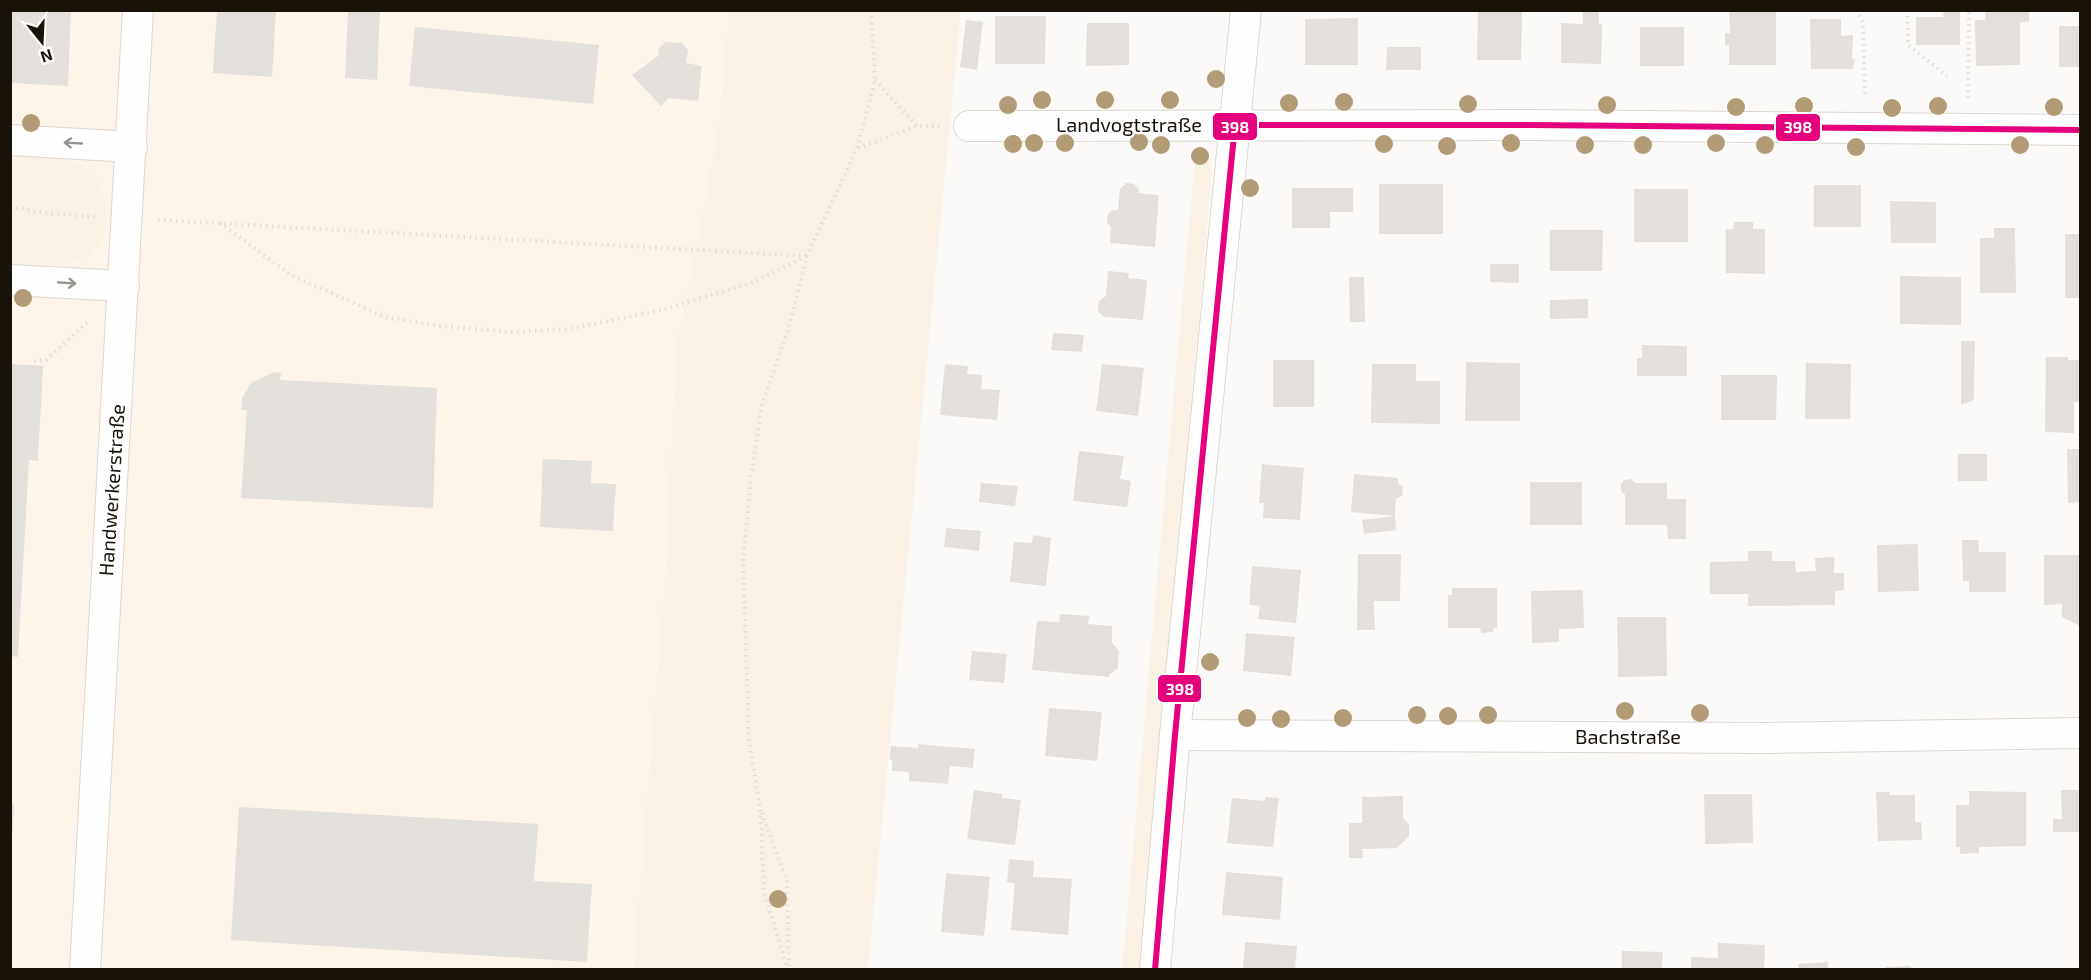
<svg xmlns="http://www.w3.org/2000/svg" width="2091" height="980" font-family="'Exo 2',sans-serif">
<style>
.built{fill:#fdf5ea}
.green{fill:#fbf2e6}
.building{fill:#e3dfda}
.lines{fill:none;stroke-linecap:round;stroke-linejoin:round}
.minor-casing{stroke:#dbd7d1;stroke-width:32}
.path{stroke:#dededd;stroke-width:4;stroke-dasharray:1.5 4.5;stroke-linecap:butt}
.minor{stroke:#fffefe;stroke-width:30}
.bus-1-casing{stroke:#fff;stroke-width:10}
.bus-1{stroke:#e5007d;stroke-width:6}
.tree{fill:#b19c75}
.oneway{stroke:#979490}
.labels{text-anchor:middle;stroke-width:4.5;stroke-linejoin:round;paint-order:stroke}
.street-label{font-size:20px;fill:#181209;stroke:#fff}
.line-badge{stroke:#fff;stroke-width:2}
.badge-label{font-size:16px;text-anchor:middle;font-weight:bold;fill:#fff}
</style>
<rect width="100%" height="100%" fill="#fcfaf8"/>
<polygon class="built" points="10,11 729,11 718,132 676,350 665,581 633,969 11,969"/>
<g class="green">
<polygon points="729,11 961,11 868,969 633,970 665,581 676,350 718,132"/>
<polygon points="1196,147 1209,154 1212,172 1142,969 1122,970"/>
<path d="M10,157c15,0 38,-2 51,1 8,3 27,11 32,17 20,26 20,66 -11,83 -23,12 -47,8 -71,6z"/>
</g>
<g class="building">
<polygon points="10,10 71,10 68,86 10,83"/>
<polygon points="217,10 276,10 272,77 213,73"/>
<polygon points="348,10 380,10 377,80 345,78"/>
<polygon points="1478,10 1522,10 1521,60 1477,60"/>
<polygon points="1729,10 1776,10 1776,65 1729,65 1729,45 1725,45 1725,33 1730,33"/>
<polygon points="1944,10 1960,10 1960,45 1916,45 1916,17 1943,17"/>
<polygon points="1985,10 2029,10 2029,21 2020,23 2020,65 1976,66 1975,20 1985,20"/>
<polygon points="1583,12 1599,12 1599,23 1602,24 1601,64 1561,63 1561,23 1583,24"/>
<polygon points="995,16 1046,16 1045,64 995,64"/>
<polygon points="1358,18 1358,65 1305,65 1305,19"/>
<polygon points="1810,19 1841,19 1841,36 1853,35 1852,59 1855,59 1853,69 1811,69"/>
<polygon points="966,20 983,22 977,70 960,67"/>
<polygon points="1087,23 1129,23 1129,65 1086,66"/>
<rect x="2059" y="26" width="21" height="41"/>
<polygon points="415,27 599,45 593,104 409,86"/>
<rect x="1640" y="27" width="44" height="39"/>
<polygon points="666,42 682,43 688,50 686,63 702,66 698,101 669,98 661,106 632,75 658,56 659,48"/>
<polygon points="1387,47 1421,47 1421,70 1386,70"/>
<polygon points="1126,183 1134,184 1139,190 1138,193 1159,195 1155,247 1110,243 1111,227 1107,222 1108,214 1113,210 1118,210 1120,189"/>
<rect x="1379" y="184" width="64" height="50"/>
<rect x="1814" y="185" width="47" height="42"/>
<polygon points="1292,188 1353,188 1353,212 1330,212 1330,228 1292,228"/>
<rect x="1634" y="189" width="54" height="53"/>
<polygon points="1890,201 1936,202 1936,243 1891,243"/>
<polygon points="1734,222 1753,222 1753,229 1765,229 1765,274 1726,273 1726,229 1733,229"/>
<polygon points="1994,228 2015,228 2016,293 1980,293 1980,238 1994,238"/>
<polygon points="1550,230 1603,230 1602,271 1550,271"/>
<rect x="2065" y="234" width="15" height="64"/>
<polygon points="1490,264 1519,264 1519,283 1490,282"/>
<polygon points="1108,271 1129,273 1128,278 1147,280 1143,320 1104,317 1098,311 1099,301 1106,296"/>
<polygon points="1900,276 1961,277 1961,325 1900,324"/>
<polygon points="1349,277 1364,277 1365,322 1350,322"/>
<polygon points="1588,299 1588,318 1550,319 1550,300"/>
<polygon points="1053,333 1084,335 1082,352 1051,350"/>
<polygon points="1961,341 1975,341 1974,400 1961,405"/>
<polygon points="1642,345 1687,346 1687,376 1637,376 1637,358 1642,358"/>
<polygon points="2046,357 2068,357 2068,360 2080,360 2080,402 2074,402 2074,433 2045,432"/>
<rect x="1273" y="360" width="41" height="47"/>
<polygon points="1466,362 1520,363 1520,421 1465,421"/>
<polygon points="1806,363 1851,364 1850,419 1805,419"/>
<polygon points="10,364 43,366 38,461 29,460 18,657 10,656"/>
<polygon points="945,364 968,366 967,374 982,375 981,389 1000,390 997,420 940,415"/>
<polygon points="1102,364 1144,368 1138,416 1096,411"/>
<polygon points="1372,364 1416,364 1416,381 1440,381 1440,424 1371,423"/>
<polygon points="274,372 281,373 280,380 437,388 433,508 241,498 247,410 241,410 242,398 251,383"/>
<polygon points="1721,375 1777,375 1776,420 1721,420"/>
<polygon points="2067,449 2080,449 2080,502 2068,503"/>
<polygon points="1079,451 1124,456 1120,479 1131,481 1127,507 1073,501"/>
<rect x="1958" y="454" width="29" height="27"/>
<polygon points="543,459 592,461 591,483 616,484 613,531 540,527"/>
<polygon points="1262,464 1304,468 1300,520 1263,518 1264,503 1259,503"/>
<polygon points="1354,474 1398,478 1398,483 1403,487 1402,496 1396,499 1395,516 1351,512"/>
<polygon points="1631,479 1635,483 1667,483 1667,499 1686,499 1686,539 1668,539 1667,525 1625,525 1625,495 1621,491 1621,484 1625,480"/>
<rect x="1530" y="482" width="52" height="43"/>
<polygon points="981,483 1018,486 1015,506 979,502"/>
<polygon points="1395,516 1396,530 1364,534 1362,520"/>
<polygon points="946,528 981,531 979,551 944,547"/>
<polygon points="1033,535 1051,538 1046,586 1010,582 1014,542 1032,543"/>
<polygon points="1962,540 1978,540 1979,552 2006,552 2006,592 1969,592 1969,581 1963,581"/>
<polygon points="1918,544 1919,591 1878,592 1877,545"/>
<polygon points="1748,551 1772,551 1772,561 1795,561 1796,572 1816,571 1815,558 1834,557 1834,573 1844,573 1844,590 1835,591 1835,605 1748,606 1748,594 1710,594 1710,562 1748,561"/>
<polygon points="1358,554 1401,554 1400,601 1374,601 1375,630 1357,630"/>
<polygon points="2044,555 2080,555 2080,626 2062,617 2062,604 2044,605"/>
<polygon points="1252,566 1301,570 1296,623 1258,619 1260,606 1249,605"/>
<polygon points="1452,588 1497,588 1497,628 1494,628 1493,632 1482,633 1479,628 1448,628 1448,595 1452,595"/>
<polygon points="1583,590 1584,628 1559,629 1559,642 1532,643 1531,591"/>
<polygon points="1060,614 1089,616 1088,624 1112,626 1112,643 1119,651 1118,668 1109,675 1109,677 1032,670 1037,621 1059,622"/>
<polygon points="1617,617 1666,617 1667,676 1618,677"/>
<polygon points="1246,633 1295,637 1291,676 1243,671"/>
<polygon points="972,651 1007,654 1004,683 969,680"/>
<polygon points="1049,708 1102,712 1097,761 1045,756"/>
<polygon points="918,744 975,749 973,768 950,766 948,784 909,781 909,772 892,771 892,760 889,759 891,746 918,748"/>
<polygon points="974,790 1002,794 1002,798 1021,800 1015,845 967,839"/>
<polygon points="2061,790 2080,790 2080,832 2053,832 2053,819 2062,819"/>
<polygon points="1969,791 2026,792 2026,846 1979,847 1979,853 1960,854 1960,847 1956,847 1956,805 1969,805"/>
<polygon points="1876,792 1890,792 1889,795 1915,795 1915,822 1921,822 1922,840 1878,841"/>
<polygon points="1704,794 1752,794 1753,843 1705,844"/>
<polygon points="1403,796 1403,818 1409,824 1409,836 1397,848 1362,849 1363,858 1349,858 1349,823 1362,823 1362,797"/>
<polygon points="1265,797 1279,798 1273,847 1227,843 1232,798 1265,801"/>
<polygon points="10,804 14,805 12,838 10,838"/>
<polygon points="239,807 538,824 534,881 592,884 587,962 231,940"/>
<polygon points="1009,859 1034,861 1033,877 1072,879 1068,935 1011,930 1015,883 1007,882"/>
<polygon points="1226,872 1283,877 1280,920 1222,915"/>
<polygon points="946,873 990,877 984,936 941,932"/>
<polygon points="1245,942 1297,946 1295,970 1243,970"/>
<polygon points="1718,943 1765,945 1764,970 1691,970 1691,957 1718,958"/>
<polygon points="1622,951 1663,952 1662,970 1622,970"/>
<polygon points="1828,962 1828,970 1799,970 1798,964"/>
<polygon points="1911,966 1911,970 1886,970 1886,967"/>
</g>
<g class="lines">
<g class="minor-casing">
<g id="minor">
<polyline points="969,126 1530,125 2080,130"/>
<polyline points="10,140 132,147"/>
<polyline points="10,280 124,286"/>
<polyline points="1175,735 1766,738 2080,733"/>
<polyline points="85,970 138,10"/>
<polyline points="1155,970 1175,735 1246,10"/>
</g>
</g>
<g class="path">
<polyline points="1856,10 1863,22 1865,97"/>
<polyline points="1907,10 1908,45 1947,76"/>
<polyline points="875,80 917,126"/>
<polyline points="1968,98 1969,10"/>
<polyline points="858,148 917,126 939,126"/>
<polyline points="10,207 46,213 96,217"/>
<polyline points="158,220 807,256"/>
<polyline points="220,223 291,275 385,317 440,326 511,332 570,329 665,309 751,283 807,256"/>
<polyline points="34,361 46,360 89,321"/>
<polyline points="762,813 787,881 789,969"/>
<polyline points="788,970 764,892 760,808 749,740 743,562 751,477 762,404 788,330 807,256 857,148 875,80 871,10"/>
</g>
<use href="#minor" class="minor"/>
<g class="bus-1-casing">
<polyline id="bus-1" points="1155,970 1175,735 1235,125 1530,125 2080,130"/>
</g>
<use href="#bus-1" class="bus-1"/>
</g>
<g class="tree">
<circle cx="1216" cy="79" r="9"/>
<circle cx="1042" cy="100" r="9"/>
<circle cx="1105" cy="100" r="9"/>
<circle cx="1170" cy="100" r="9"/>
<circle cx="1344" cy="102" r="9"/>
<circle cx="1289" cy="103" r="9"/>
<circle cx="1468" cy="104" r="9"/>
<circle cx="1008" cy="105" r="9"/>
<circle cx="1607" cy="105" r="9"/>
<circle cx="1804" cy="106" r="9"/>
<circle cx="1938" cy="106" r="9"/>
<circle cx="1736" cy="107" r="9"/>
<circle cx="2054" cy="107" r="9"/>
<circle cx="1892" cy="108" r="9"/>
<circle cx="31" cy="123" r="9"/>
<circle cx="1139" cy="142" r="9"/>
<circle cx="1034" cy="143" r="9"/>
<circle cx="1065" cy="143" r="9"/>
<circle cx="1511" cy="143" r="9"/>
<circle cx="1716" cy="143" r="9"/>
<circle cx="1013" cy="144" r="9"/>
<circle cx="1384" cy="144" r="9"/>
<circle cx="1161" cy="145" r="9"/>
<circle cx="1585" cy="145" r="9"/>
<circle cx="1643" cy="145" r="9"/>
<circle cx="1765" cy="145" r="9"/>
<circle cx="2020" cy="145" r="9"/>
<circle cx="1447" cy="146" r="9"/>
<circle cx="1856" cy="147" r="9"/>
<circle cx="1200" cy="156" r="9"/>
<circle cx="1250" cy="188" r="9"/>
<circle cx="23" cy="298" r="9"/>
<circle cx="1210" cy="662" r="9"/>
<circle cx="1625" cy="711" r="9"/>
<circle cx="1700" cy="713" r="9"/>
<circle cx="1417" cy="715" r="9"/>
<circle cx="1488" cy="715" r="9"/>
<circle cx="1448" cy="716" r="9"/>
<circle cx="1247" cy="718" r="9"/>
<circle cx="1343" cy="718" r="9"/>
<circle cx="1281" cy="719" r="9"/>
<circle cx="778" cy="899" r="9"/>
</g>
<defs><path id="oneway-shaft" d="M-6 0H5M1.5-3L5.5 0L1.5 3" fill="none" stroke-width="1.6" stroke-linecap="round" stroke-linejoin="round" transform="scale(1.5)"/></defs>
<g class="oneway">
<use href="#oneway-shaft" transform="translate(73 143) rotate(-177)"/>
<use href="#oneway-shaft" transform="translate(67 283) rotate(4)"/>
</g>
<g class="labels">
<g class="street-label">
<text x="1129" y="132">Landvogtstraße</text>
<text transform="translate(112 490) rotate(-86)" y="7">Handwerkerstraße</text>
<text x="1628" y="744">Bachstraße</text>
</g>
</g>
<g class="line-badge">
<rect x="1212" y="112" width="46" height="29" rx="6" fill="#e5007d"/>
<rect x="1775" y="113" width="46" height="29" rx="6" fill="#e5007d"/>
<rect x="1157" y="674" width="45" height="29" rx="6" fill="#e5007d"/>
</g>
<g class="badge-label">
<text x="1235" y="133">398</text>
<text x="1798" y="133">398</text>
<text x="1180" y="695">398</text>
</g>
<rect width="2091" height="980" fill="none" stroke="#181209" stroke-width="24"/>
<g transform="translate(42 42) rotate(162)" stroke="#ffffff" stroke-width="4.5" paint-order="stroke">
<path d="M0-4.5L10 22L0 15L-10 22Z" fill="#181209"/>
<text y="-9" font-size="16" font-weight="bold" text-anchor="middle" fill="#181209">N</text>
</g>
</svg>
